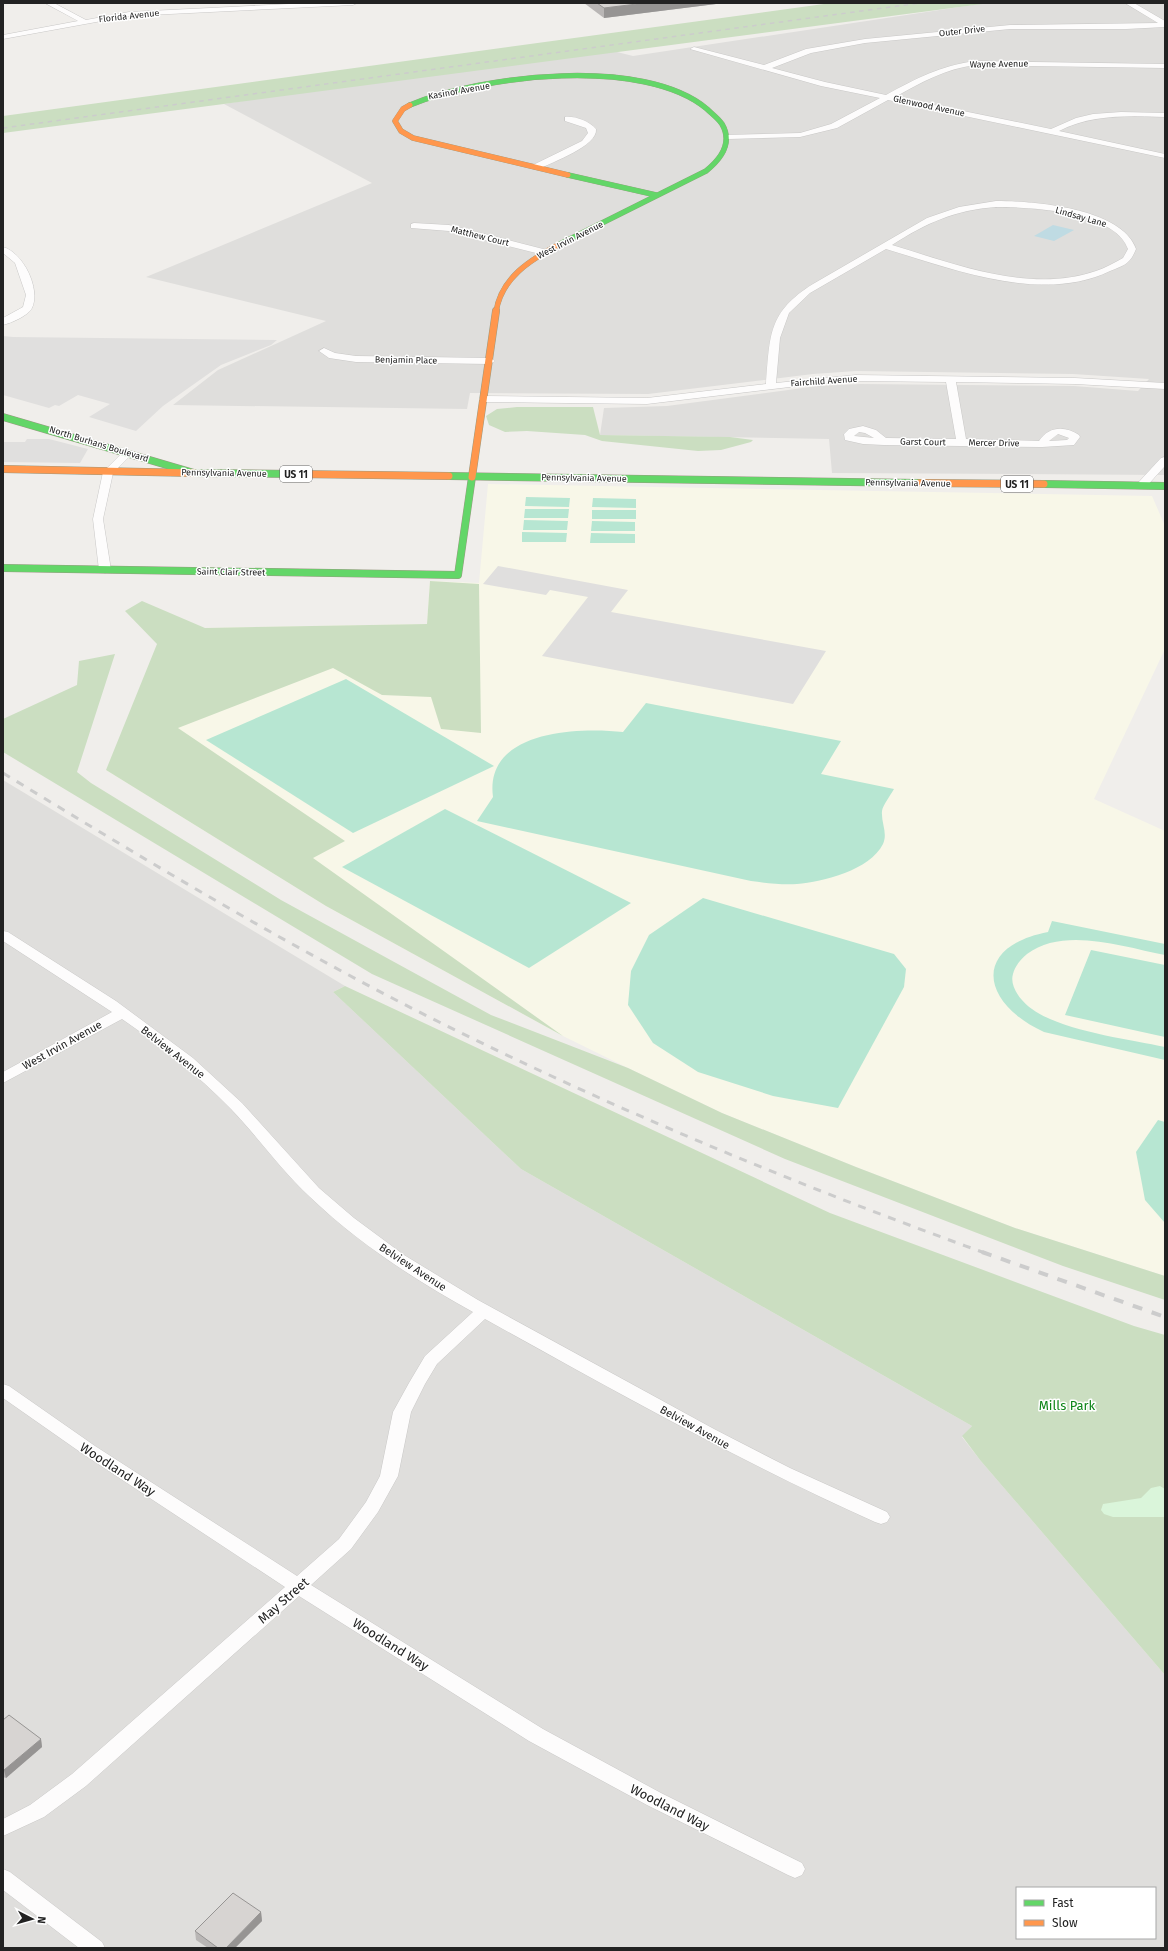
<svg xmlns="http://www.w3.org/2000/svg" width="1168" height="1951" font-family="'Fira Sans',sans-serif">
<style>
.residential{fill:#dfdedc;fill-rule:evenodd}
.education{fill:#f8f7e8}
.forest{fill:#cbdec1}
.park{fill:#daf5da}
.pitch{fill:#b7e6d2}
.parking{fill:#e0dfde}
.water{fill:#bfdbe3}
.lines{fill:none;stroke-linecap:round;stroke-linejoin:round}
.street-casing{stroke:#c9c8c7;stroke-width:1}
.fast-far1-casing{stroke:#999a82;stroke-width:5.5}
.fast-casing{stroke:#999a82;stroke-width:8}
.slow-far1-casing{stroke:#999a82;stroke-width:5.5}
.slow-casing{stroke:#999a82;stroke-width:8}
.street{fill:#fdfcfc;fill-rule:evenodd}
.fast-far1{stroke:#63d668;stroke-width:5}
.fast{stroke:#63d668;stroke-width:7}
.slow-far1{stroke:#ff974d;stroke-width:5}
.slow{stroke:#ff974d;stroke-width:7}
.rail-far2{stroke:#ccc;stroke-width:1.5;stroke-dasharray:4.5 4.5;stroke-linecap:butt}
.rail-far1{stroke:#ccc;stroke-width:3;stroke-dasharray:8 8;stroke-linecap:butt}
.rail{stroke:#ccc;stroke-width:4;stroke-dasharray:10 10;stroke-linecap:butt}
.wall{fill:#b9b6b5}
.shaded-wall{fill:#969493}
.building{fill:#d7d4d2;stroke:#969493}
.labels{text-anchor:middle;stroke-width:3;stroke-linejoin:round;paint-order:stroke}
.far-street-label{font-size:9px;fill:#222;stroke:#fff}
.shield{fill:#fff;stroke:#646464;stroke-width:1}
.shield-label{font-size:10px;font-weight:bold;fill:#222}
.street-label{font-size:11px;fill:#222;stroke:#fff}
.near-park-label{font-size:13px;fill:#0c8416;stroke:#fff}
.near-street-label{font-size:13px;fill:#222;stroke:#fff}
</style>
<rect width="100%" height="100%" fill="#f0eeeb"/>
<g class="residential">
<polygon points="986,3 1165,3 1165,475 832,473 829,439 600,435 604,408 667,406 818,386 861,384 1074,386 1138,391 1149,379 1073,374 856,371 813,374 648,394 470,393 467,409 173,405 218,370 326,321 146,277 372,183 224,104 302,91 613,51 633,56"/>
<path d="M3,780l342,206 -12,6 188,177 451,257 -10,11 18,23 185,215v273h-1162zM1017,1888h138v50h-138z"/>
</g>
<polygon class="education" points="488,484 1152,496 1165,526 1165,649 1094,799 1165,831 1165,1276 1015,1228 856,1167 722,1113 628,1068 563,1036 326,906 106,770 205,628 427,624 430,581 479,583"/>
<g class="forest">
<polygon points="831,3 990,3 3,133 3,116"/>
<polygon points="517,407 593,407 600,435 730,437 753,440 751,442 721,450 698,451 602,441 585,435 527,431 505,432 489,425 486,416 497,409"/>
<polygon points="430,581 479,584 481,733 441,729 431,697 382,695 333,668 178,728 345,841 313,858 563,1036 326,906 106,770 157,644 125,611 142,601 205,628 427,624"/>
<polygon points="115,654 77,772 91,783 281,900 491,1015 628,1068 722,1113 856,1167 1015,1228 1165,1276 1165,1300 1063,1266 785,1159 372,974 3,752 3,719 77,685 79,661"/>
<polygon points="345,986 830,1213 1134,1326 1165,1335 1165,1675 980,1460 962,1436 972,1426 521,1169 333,992"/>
</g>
<polygon class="park" points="1160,1486 1165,1489 1165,1517 1113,1517 1104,1514 1101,1510 1103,1504 1141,1498 1151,1488"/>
<g class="pitch">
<polygon points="526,497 570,498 569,507 525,506"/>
<polygon points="593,498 636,499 636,508 592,507"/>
<polygon points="525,509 569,509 568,518 524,518"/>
<rect x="592" y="510" width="44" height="9"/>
<polygon points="524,520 568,521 567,530 523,530"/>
<polygon points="592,521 635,522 635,531 591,531"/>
<polygon points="522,532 567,533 566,542 522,542"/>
<polygon points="591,533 635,534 635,543 590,543"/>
<polygon points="346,679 494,766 353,833 206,740"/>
<path d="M646,703l195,38 -20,33 73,15c-4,7 -11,16 -12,22 -1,12 6,22 1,33 -13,26 -60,38 -86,40 -15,1 -31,-1 -46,-3l-274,-60 16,-24c-9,-67 86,-70 130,-65z"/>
<polygon points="445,809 631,903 529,968 342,867"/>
<polygon points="703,898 894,954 906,969 904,987 838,1108 773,1096 698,1072 653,1043 628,1005 631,971 649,935"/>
<path d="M1052,921l113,23v11c-41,-8 -101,-29 -138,-1 -6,5 -12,12 -14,20 -4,13 9,28 19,35 30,22 96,30 133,38v13l-121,-28c-63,-29 -73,-85 4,-100z"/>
<polygon points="1091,950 1165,965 1165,1037 1065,1015"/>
<polygon points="1158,1120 1165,1122 1165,1223 1145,1200 1136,1152"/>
</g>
<g class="parking">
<polygon points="3,336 13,337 277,340 271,345 221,365 163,406 136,431 89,417 110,404 78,395 59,406 55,405 49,408 3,395"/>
<polygon points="27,439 49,439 88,449 80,463 3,462 3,442 25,442"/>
<polygon points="498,566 628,590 611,612 826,651 793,704 542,656 588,597 550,590 546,595 483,584"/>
</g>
<polygon class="water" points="1053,225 1074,230 1054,241 1034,236"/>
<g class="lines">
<g class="street-casing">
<g id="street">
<polygon points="45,3 54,3 86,20 129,12 309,3 357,3 353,5 129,16 3,39 3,35 78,21"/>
<path d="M1125,3h9l31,18v6l-39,2h-116l-145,14 -54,10 -39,15 53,14 61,13c31,-17 54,-29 89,-34l190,3v4l-190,-3c-30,4 -53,17 -80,32l156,32 25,-11 17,-4 28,-2 44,1v4c-36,-1 -73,-3 -106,14l106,23v4l-277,-58 -51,28 -37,9 -72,2 -4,-2 1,-2 75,-2 31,-9 49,-26 -59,-12 -131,-37 4,-2 70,18 42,-16 59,-10 145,-14 148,-2z"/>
<path d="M565,117c10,-1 24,4 31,12 2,17 -44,33 -57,40h-6v-4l49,-24 6,-8 -2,-5 -21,-7z"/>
<path d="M996,201c37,0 126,7 140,48 -6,15 -11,16 -26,22 -68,33 -157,-2 -224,-22l-76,44 -21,20 -9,25 -4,45 80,-8 219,3 90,5v6l-90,-5 -119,-2 10,57 73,2c10,-15 26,-15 40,-6l1,2 -6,8 -32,2 -158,-2 -21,-1 -18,-4 -1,-6 5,-5 14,-3 13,4 10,8 70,1 -10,-57 -90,-1 -41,3 -168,20 -163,-2 -5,-3 5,-3 163,2 119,-14c4,-49 2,-72 47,-100l114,-66 32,-11zM996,207c33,0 119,4 132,42l-5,9c-9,5 -18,10 -27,13 -66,23 -141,-7 -204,-26 34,-22 63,-35 104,-38zM859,432l6,1 9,5 -20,-2zM1058,434l11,4 -2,2 -18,1z"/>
<polygon points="414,223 449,225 547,250 548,252 544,255 449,231 411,228 411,224"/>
<path d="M3,247c20,5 38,42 29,61 -4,8 -21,15 -29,17v-7l20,-11 3,-12 -11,-32 -12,-10z"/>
<polygon points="324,348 335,353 356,356 490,358 495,361 490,364 356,362 329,358 319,351"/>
<polygon points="128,450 133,453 113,473 103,519 111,570 105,573 99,570 93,519 103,472 124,451"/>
<polygon points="1165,457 1165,466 1145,488 1137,488 1136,486 1137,484 1161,458"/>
<path d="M3,931l5,1 108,69 77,57 49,45 77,85 35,30 50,37 74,45 236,129 76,39 97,44 3,5 -3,5 -6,2 -6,-2c-134,-60 -262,-132 -390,-203l-48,45 -12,20 -14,28 -13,64 -20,36 -27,37 -40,36 232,144 118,64 141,70 3,6 -3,6 -7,3 -7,-3 -141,-70 -118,-64 -230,-145 -213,190 -42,31 -41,19v-17l27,-14 42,-31 213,-187 -202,-133 -80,-56v-14l6,2 86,60 202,130 42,-37 27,-37 14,-26 13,-64 16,-29 16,-27 48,-44c-58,-32 -115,-69 -163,-115 -29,-27 -52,-60 -79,-88 -33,-34 -71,-64 -109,-90l-119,64v-11l109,-60 -109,-71z"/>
<polygon points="3,1869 10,1872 102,1942 105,1948 79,1948 3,1890"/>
</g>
</g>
<g class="fast-far1-casing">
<g id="fast-far1">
<path d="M410,105c72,-30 234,-49 297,4 5,5 11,9 15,15 11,19 -1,35 -16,47l-148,74"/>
<polyline points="568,175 656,195"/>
</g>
</g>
<g class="fast-casing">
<g id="fast">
<polyline points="3,417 194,473 295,474"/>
<polyline points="449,476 919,483"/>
<polyline points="1044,484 1165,486"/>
<polyline points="3,568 458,575 472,477"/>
</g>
</g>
<g class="slow-far1-casing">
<g id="slow-far1">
<polyline points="410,105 403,109 395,121 401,131 413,138 568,175"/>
<path d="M496,312c5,-34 34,-52 62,-67"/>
</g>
</g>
<g class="slow-casing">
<g id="slow">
<polyline points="3,469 194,473"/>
<polyline points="295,474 449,476"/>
<polyline points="472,477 496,311"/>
<polyline points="919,483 1044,484"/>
</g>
</g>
<use href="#street" class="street"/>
<use href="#fast-far1" class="fast-far1"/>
<use href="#fast" class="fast"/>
<use href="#slow-far1" class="slow-far1"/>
<use href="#slow" class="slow"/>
<polyline class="rail-far2" points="3,128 920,3"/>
<path class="rail-far1" d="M3,773c144,88 288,175 440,251 175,87 357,162 542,229"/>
<polyline class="rail" points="982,1252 1165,1317"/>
</g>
<g class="wall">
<polygon points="584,3 716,3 716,4 604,18"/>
<polygon points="3,1720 41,1739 42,1747 6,1778 3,1777"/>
<polygon points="261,1912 262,1921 235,1948 208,1948 196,1940 195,1931"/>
</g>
<g class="shaded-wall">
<polygon points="645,3 716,3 716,4 604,18 604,8"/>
<polygon points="41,1739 42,1747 6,1778 4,1770"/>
<polygon points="261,1912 262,1921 235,1948 226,1948"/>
</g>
<g class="building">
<polygon points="597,3 645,3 604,8"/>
<polygon points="9,1715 41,1739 4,1770 3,1769 3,1720"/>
<polygon points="233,1893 261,1912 226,1948 218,1948 195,1931"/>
</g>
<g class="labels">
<g class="far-street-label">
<text transform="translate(129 16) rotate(-6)" y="3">Florida Avenue</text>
<text transform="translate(962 31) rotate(-6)" y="3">Outer Drive</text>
<text transform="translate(999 64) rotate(-1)" y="3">Wayne Avenue</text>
<text transform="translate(459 91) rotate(-10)" y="3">Kasinof Avenue</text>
<text transform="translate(929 106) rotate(12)" y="3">Glenwood Avenue</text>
<text transform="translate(1081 217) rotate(16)" y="3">Lindsay Lane</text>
<text transform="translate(480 236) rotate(14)" y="3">Matthew Court</text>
<text transform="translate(570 240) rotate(-27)" y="3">West Irvin Avenue</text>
<text transform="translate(406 360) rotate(1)" y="3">Benjamin Place</text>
<text transform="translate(824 381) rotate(-4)" y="3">Fairchild Avenue</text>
<text transform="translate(923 442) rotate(1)" y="3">Garst Court</text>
<text transform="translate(994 443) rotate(1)" y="3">Mercer Drive</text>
<text transform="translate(99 444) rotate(17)" y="3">North Burhans Boulevard</text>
<text transform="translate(224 473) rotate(1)" y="3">Pennsylvania Avenue</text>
<text transform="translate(584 478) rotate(1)" y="3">Pennsylvania Avenue</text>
<text transform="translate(908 483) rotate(1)" y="3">Pennsylvania Avenue</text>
<text transform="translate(231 572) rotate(1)" y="3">Saint Clair Street</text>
</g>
<g class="shield">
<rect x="280" y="466" width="32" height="16" rx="3"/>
<rect x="1001" y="476" width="32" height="16" rx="3"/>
</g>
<g class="shield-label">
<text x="296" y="478">US 11</text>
<text x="1017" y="488">US 11</text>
</g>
<g class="street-label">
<text transform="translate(62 1045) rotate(-29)" y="4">West Irvin Avenue</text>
<text transform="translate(173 1052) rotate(38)" y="4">Belview Avenue</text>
<text transform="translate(413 1267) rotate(33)" y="4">Belview Avenue</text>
<text transform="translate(695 1427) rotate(29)" y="4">Belview Avenue</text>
</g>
<g class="near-park-label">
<text x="1067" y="1410">Mills Park</text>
</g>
<g class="near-street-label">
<text transform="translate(118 1469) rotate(33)" y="5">Woodland Way</text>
<text transform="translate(283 1600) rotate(-41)" y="5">May Street</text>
<text transform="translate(391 1644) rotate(32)" y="5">Woodland Way</text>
<text transform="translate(670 1807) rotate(27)" y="5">Woodland Way</text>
</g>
</g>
<rect width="1168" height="1951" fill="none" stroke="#222222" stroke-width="8"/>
<rect x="1016" y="1887" width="140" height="52" fill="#ffffff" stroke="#a7a7a7"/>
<rect x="1024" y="1900" width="20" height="6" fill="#63d668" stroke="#a7a7a7"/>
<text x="1052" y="1907" font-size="12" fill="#222222">Fast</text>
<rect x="1024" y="1920" width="20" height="6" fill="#ff974d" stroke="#a7a7a7"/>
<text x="1052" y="1927" font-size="12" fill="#222222">Slow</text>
<g transform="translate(32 1919) rotate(96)" stroke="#ffffff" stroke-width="3" paint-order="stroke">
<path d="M0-3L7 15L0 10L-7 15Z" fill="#222222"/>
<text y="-6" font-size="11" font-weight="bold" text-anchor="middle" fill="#222222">N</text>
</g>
</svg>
